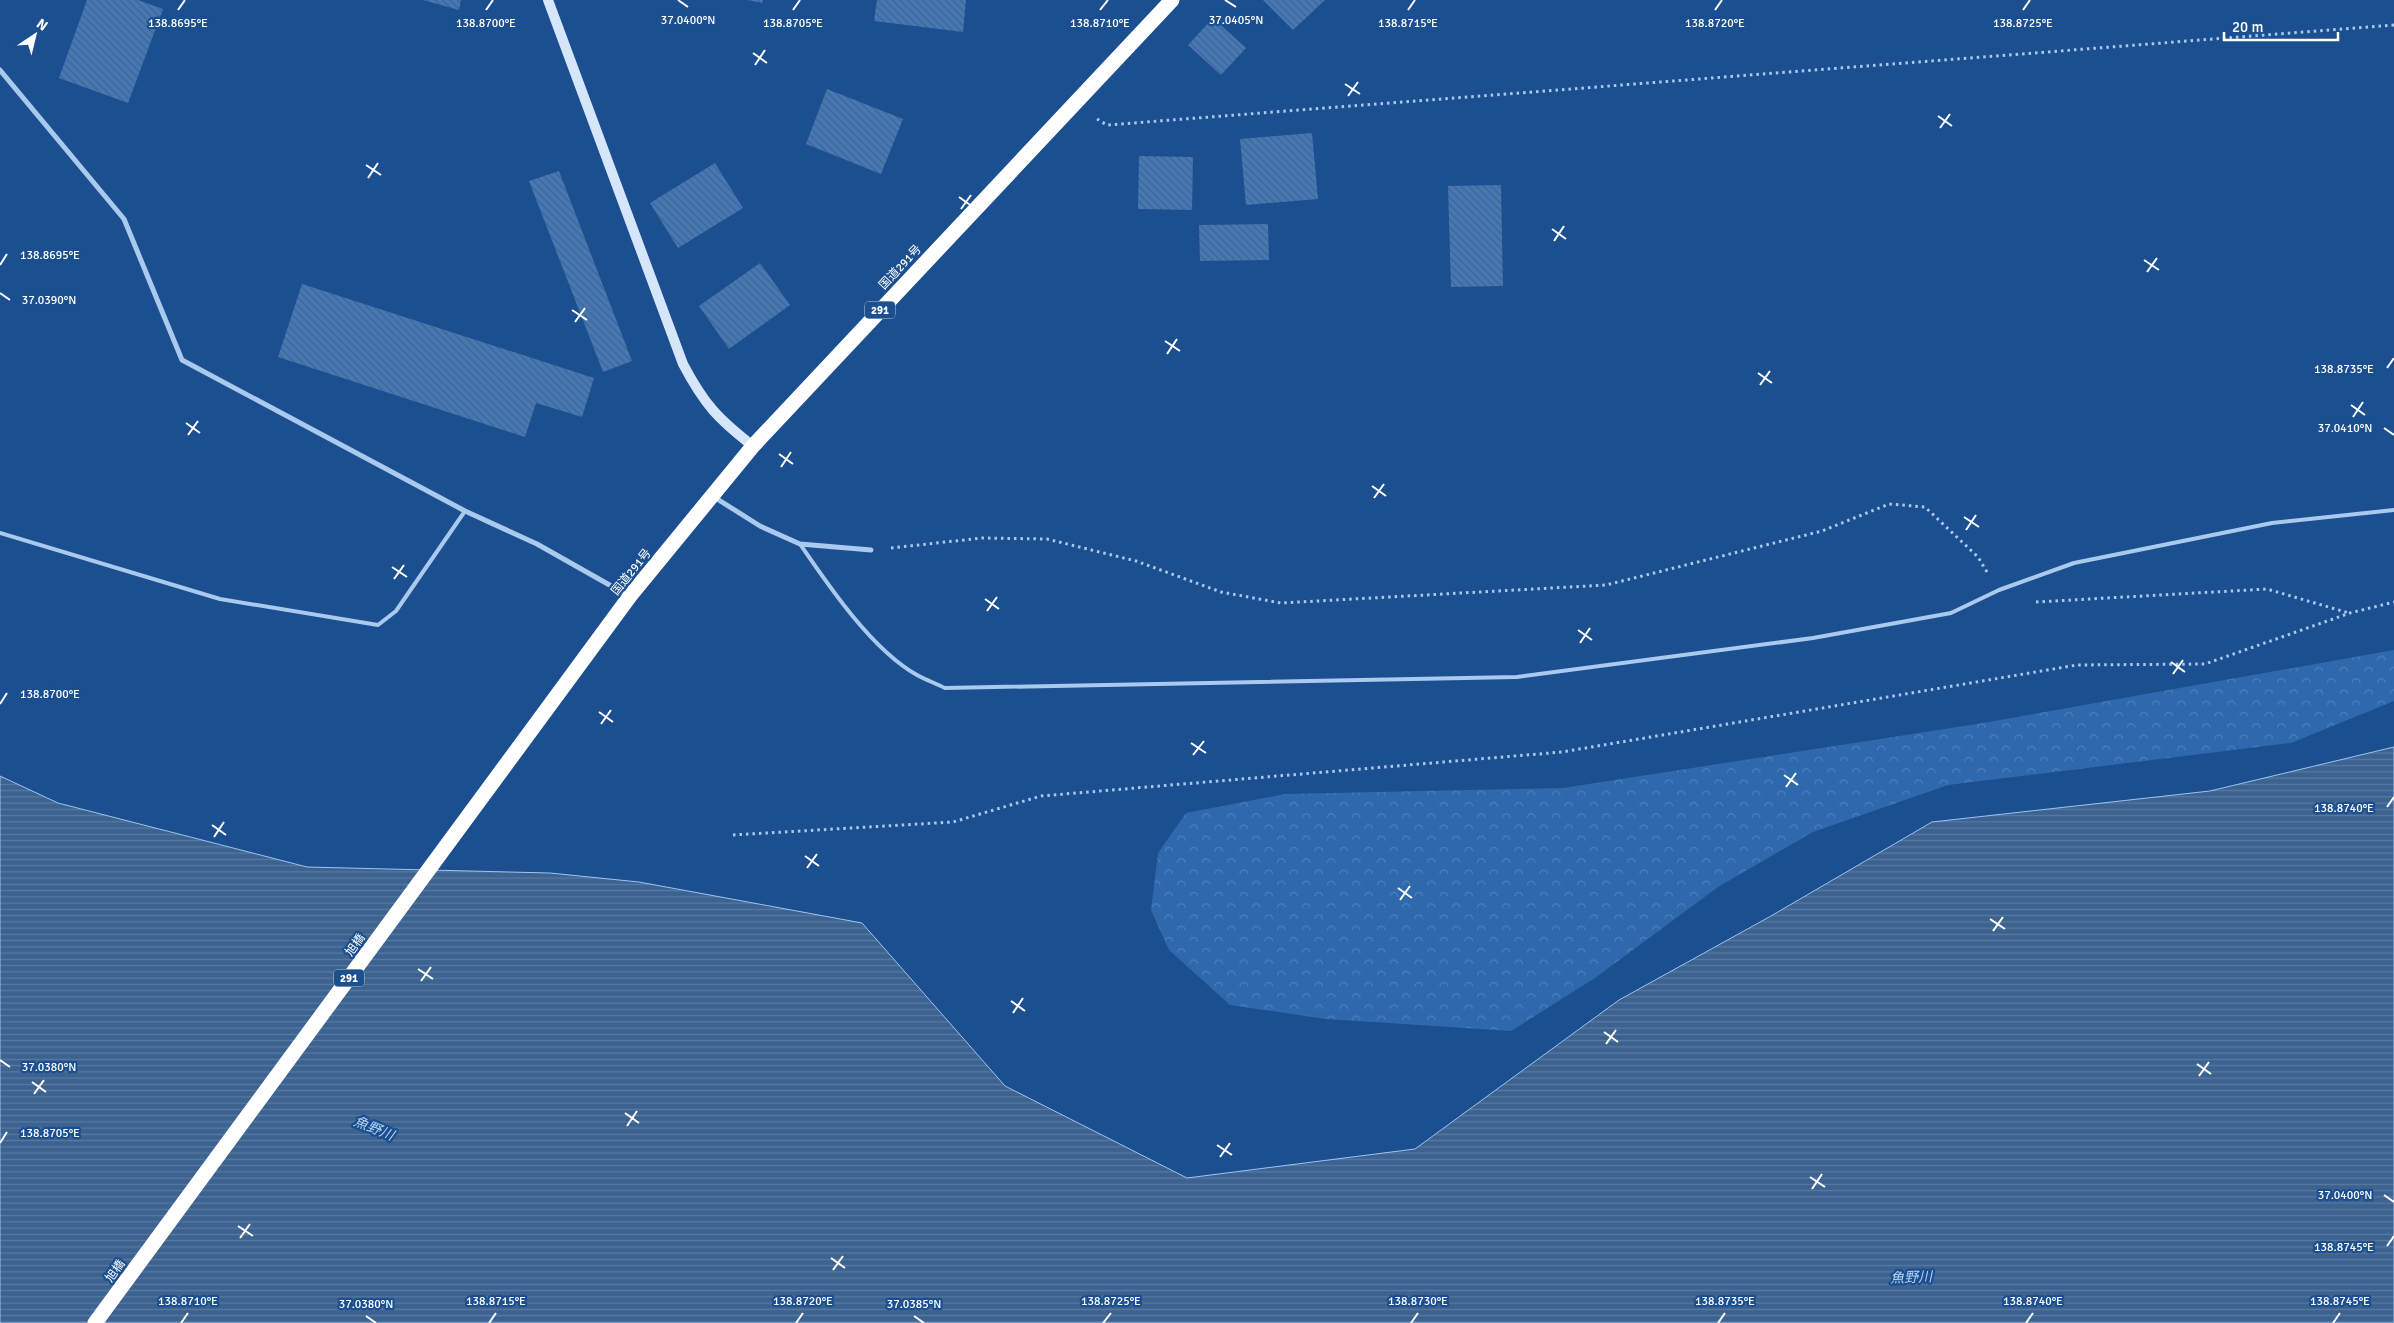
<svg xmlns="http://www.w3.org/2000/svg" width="2394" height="1323" font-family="Signika,'Noto Sans JP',sans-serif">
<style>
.forest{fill:url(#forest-crowns)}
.water{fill:url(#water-rules);stroke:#9cc4f0}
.building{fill:url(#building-back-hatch)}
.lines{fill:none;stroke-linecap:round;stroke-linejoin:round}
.path{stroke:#a9c9ee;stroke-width:3;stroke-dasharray:2.5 4;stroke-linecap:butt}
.lane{stroke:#a9c9ee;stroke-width:4}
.street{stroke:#a9c9ee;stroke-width:5}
.secondary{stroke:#d6e6fa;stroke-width:10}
.highway{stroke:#fff;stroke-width:15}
.ticks{fill:none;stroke:#fff;stroke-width:2}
.labels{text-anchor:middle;stroke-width:4.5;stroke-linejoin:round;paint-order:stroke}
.shield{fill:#1b4f8f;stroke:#bbcadd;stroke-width:1}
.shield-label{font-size:11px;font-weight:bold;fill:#fff}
.street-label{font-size:12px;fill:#fff;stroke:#1b4f8f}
.water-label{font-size:14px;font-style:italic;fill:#b5d3f5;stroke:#1b4f8f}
.ticks-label{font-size:12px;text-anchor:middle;fill:#fff;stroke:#1b4f8f;stroke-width:4.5;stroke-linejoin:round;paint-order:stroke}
</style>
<defs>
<pattern id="forest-crowns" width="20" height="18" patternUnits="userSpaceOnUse" patternTransform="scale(1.25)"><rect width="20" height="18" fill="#2e69ad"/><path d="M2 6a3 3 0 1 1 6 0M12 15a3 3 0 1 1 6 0" fill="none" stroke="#4d80b9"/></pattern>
<pattern id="water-rules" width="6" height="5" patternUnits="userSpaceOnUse" patternTransform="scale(1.25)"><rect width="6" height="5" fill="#3c6290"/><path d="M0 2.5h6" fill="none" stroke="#597aa1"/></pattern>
<pattern id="building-back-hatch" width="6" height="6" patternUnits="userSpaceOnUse" patternTransform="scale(1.25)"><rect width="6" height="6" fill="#4478b7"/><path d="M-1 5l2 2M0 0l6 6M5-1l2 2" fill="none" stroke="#486282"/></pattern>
</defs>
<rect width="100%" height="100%" fill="#1b4f8f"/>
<polygon class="forest" points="2394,650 2394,701 2291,743 1948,785 1813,832 1718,887 1595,978 1511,1031 1326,1019 1230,1005 1169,950 1151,910 1158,853 1186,813 1285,794 1563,788 1977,724"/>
<polygon class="water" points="2394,747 2394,1323 0,1323 0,776 58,803 307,867 550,873 639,882 862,923 1005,1086 1187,1178 1415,1149 1619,1000 1771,916 1932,822 2210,791"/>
<g class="building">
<polygon points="87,0 138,0 163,9 128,103 59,78"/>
<polygon points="423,0 461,0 459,10"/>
<polygon points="747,0 763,0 762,3"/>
<polygon points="877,0 966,0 963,32 874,21"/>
<polygon points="1263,0 1325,0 1293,30"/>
<polygon points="1213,18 1246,48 1221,75 1188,45"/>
<polygon points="827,89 903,119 881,174 806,144"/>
<polygon points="1312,133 1318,199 1246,205 1240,139"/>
<polygon points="1139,156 1193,157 1192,210 1138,209"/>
<polygon points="715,163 743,208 678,248 650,203"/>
<polygon points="559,171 632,361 603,372 529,181"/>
<polygon points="1501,185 1503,286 1451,287 1448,186"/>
<polygon points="1268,224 1269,260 1200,261 1199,225"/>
<polygon points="760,263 790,305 729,349 699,306"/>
<polygon points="302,284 594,378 582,417 536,403 525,437 278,357"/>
</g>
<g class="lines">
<g class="path">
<polyline points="1097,119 1107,125 2394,25"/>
<polyline points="891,548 982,538 1047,539 1136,561 1221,592 1281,603 1606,585 1822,531 1889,504 1925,507 1978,557 1987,572"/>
<polyline points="2036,602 2267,589 2349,613"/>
<polyline points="733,835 953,822 1041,796 1562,752 2077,665 2205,664 2350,613 2394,602"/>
</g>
<g class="lane">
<polyline points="0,533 220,599 378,625 396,611 465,511"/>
<path d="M800,544c28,41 72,106 117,131 9,5 18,8 28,13l572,-11 296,-39 138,-25 48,-23 75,-27 198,-40 122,-13"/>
</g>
<g class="street">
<polyline points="0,70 124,219 182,360 465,511 537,544 629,596"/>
<polyline points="714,497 760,526 800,544 871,550"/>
</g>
<path class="secondary" d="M548,0l135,364c21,40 35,55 70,82"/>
<polyline class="highway" points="95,1323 630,596 753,446 1172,0"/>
</g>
<path class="ticks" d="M678,0l10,7M1225,0l11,7M178,10l7,-10M486,10l7,-10M793,10l7,-10M1100,10l8,-10M1408,10l7,-10M1715,10l7,-10M2023,10l7,-10M753,53l14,10M755,65l10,-15M1345,84l15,10M1348,96l10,-14M1938,116l14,10M1940,128l10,-14M366,165l15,10M368,178l10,-15M959,197l14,10M961,209l10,-14M1552,229l14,10M1554,241l10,-15M2144,260l15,10M0,265l7,-11M2147,272l10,-14M0,293l10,7M572,310l15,10M575,322l10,-14M1165,341l15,10M1167,354l10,-15M2387,368l7,-10M1758,373l14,10M1760,385l10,-14M2351,405l14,10M2353,417l10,-15M186,423l14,10M2384,428l10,7M188,435l10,-14M779,454l14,10M781,467l10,-15M1372,486l14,10M1374,498l10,-14M1964,517l15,10M1966,530l10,-15M392,567l15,10M394,579l10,-14M985,599l14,10M987,611l10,-14M1578,630l14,10M1580,643l10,-15M2171,662l14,10M2173,674l10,-14M0,704l7,-11M599,712l14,10M601,724l10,-14M1191,743l15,10M1193,755l11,-14M1784,775l14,10M1786,787l10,-14M2387,807l7,-10M212,825l14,10M214,837l10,-15M805,856l14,10M807,868l10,-14M1398,888l14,10M1400,900l10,-14M1990,919l15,10M1993,931l10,-14M418,969l15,10M421,981l10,-14M1011,1001l14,10M1013,1013l10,-15M1604,1032l14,10M1606,1044l10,-14M0,1060l10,7M2197,1064l14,10M2199,1076l10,-14M32,1082l14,10M34,1094l10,-14M625,1113l14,10M627,1126l10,-15M0,1143l7,-11M1217,1145l15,10M1220,1157l10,-14M1810,1177l15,10M1812,1189l10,-15M2384,1195l10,7M238,1226l15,10M240,1238l10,-14M2387,1246l7,-10M831,1258l14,10M833,1270l10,-14M366,1316l10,7M914,1316l10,7M181,1323l7,-10M489,1323l7,-10M796,1323l7,-10M1103,1323l8,-10M1411,1323l7,-10M1718,1323l7,-10M2026,1323l7,-10M2333,1323l7,-10"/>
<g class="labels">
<g class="shield">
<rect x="865" y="301.5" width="30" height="17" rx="4"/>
<rect x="334" y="969.5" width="30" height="17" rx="4"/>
</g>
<g class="shield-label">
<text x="880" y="314">291</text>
<text x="349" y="982">291</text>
</g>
<g class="street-label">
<text transform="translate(900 267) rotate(-47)" y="4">国道291号</text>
<text transform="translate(631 572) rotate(-51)" y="4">国道291号</text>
<text transform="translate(355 945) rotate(-54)" y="4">旭橋</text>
<text transform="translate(115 1271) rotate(-54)" y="4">旭橋</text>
</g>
<g class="water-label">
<text transform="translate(374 1128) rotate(22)" y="5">魚野川</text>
<text transform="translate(1911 1277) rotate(-2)" y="5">魚野川</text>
</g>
</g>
<g class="ticks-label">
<text x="688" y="24">37.0400°N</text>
<text x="1236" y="24">37.0405°N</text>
<text x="178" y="27">138.8695°E</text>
<text x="486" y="27">138.8700°E</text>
<text x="793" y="27">138.8705°E</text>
<text x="1100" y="27">138.8710°E</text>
<text x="1408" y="27">138.8715°E</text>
<text x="1715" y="27">138.8720°E</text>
<text x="2023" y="27">138.8725°E</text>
<text x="50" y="259">138.8695°E</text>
<text x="49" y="304">37.0390°N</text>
<text x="2344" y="373">138.8735°E</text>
<text x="2345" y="432">37.0410°N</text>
<text x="50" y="698">138.8700°E</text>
<text x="2344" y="812">138.8740°E</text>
<text x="49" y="1071">37.0380°N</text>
<text x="50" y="1137">138.8705°E</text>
<text x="2345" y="1199">37.0400°N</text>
<text x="2344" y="1251">138.8745°E</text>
<text x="188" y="1305">138.8710°E</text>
<text x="496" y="1305">138.8715°E</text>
<text x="803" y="1305">138.8720°E</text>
<text x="1111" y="1305">138.8725°E</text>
<text x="1418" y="1305">138.8730°E</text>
<text x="1725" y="1305">138.8735°E</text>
<text x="2033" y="1305">138.8740°E</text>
<text x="2340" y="1305">138.8745°E</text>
<text x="366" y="1308">37.0380°N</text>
<text x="914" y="1308">37.0385°N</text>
</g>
<g transform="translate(35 35) rotate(35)" stroke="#1b4f8f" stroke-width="4" paint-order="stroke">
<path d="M0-4L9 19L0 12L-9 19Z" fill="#ffffff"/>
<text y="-8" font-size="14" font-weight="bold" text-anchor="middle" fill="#ffffff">N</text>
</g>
<path d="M2224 32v8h114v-8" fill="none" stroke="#ffffff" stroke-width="2.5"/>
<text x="2232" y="32" font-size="15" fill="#ffffff" stroke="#1b4f8f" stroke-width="4" paint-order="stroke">20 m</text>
</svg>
